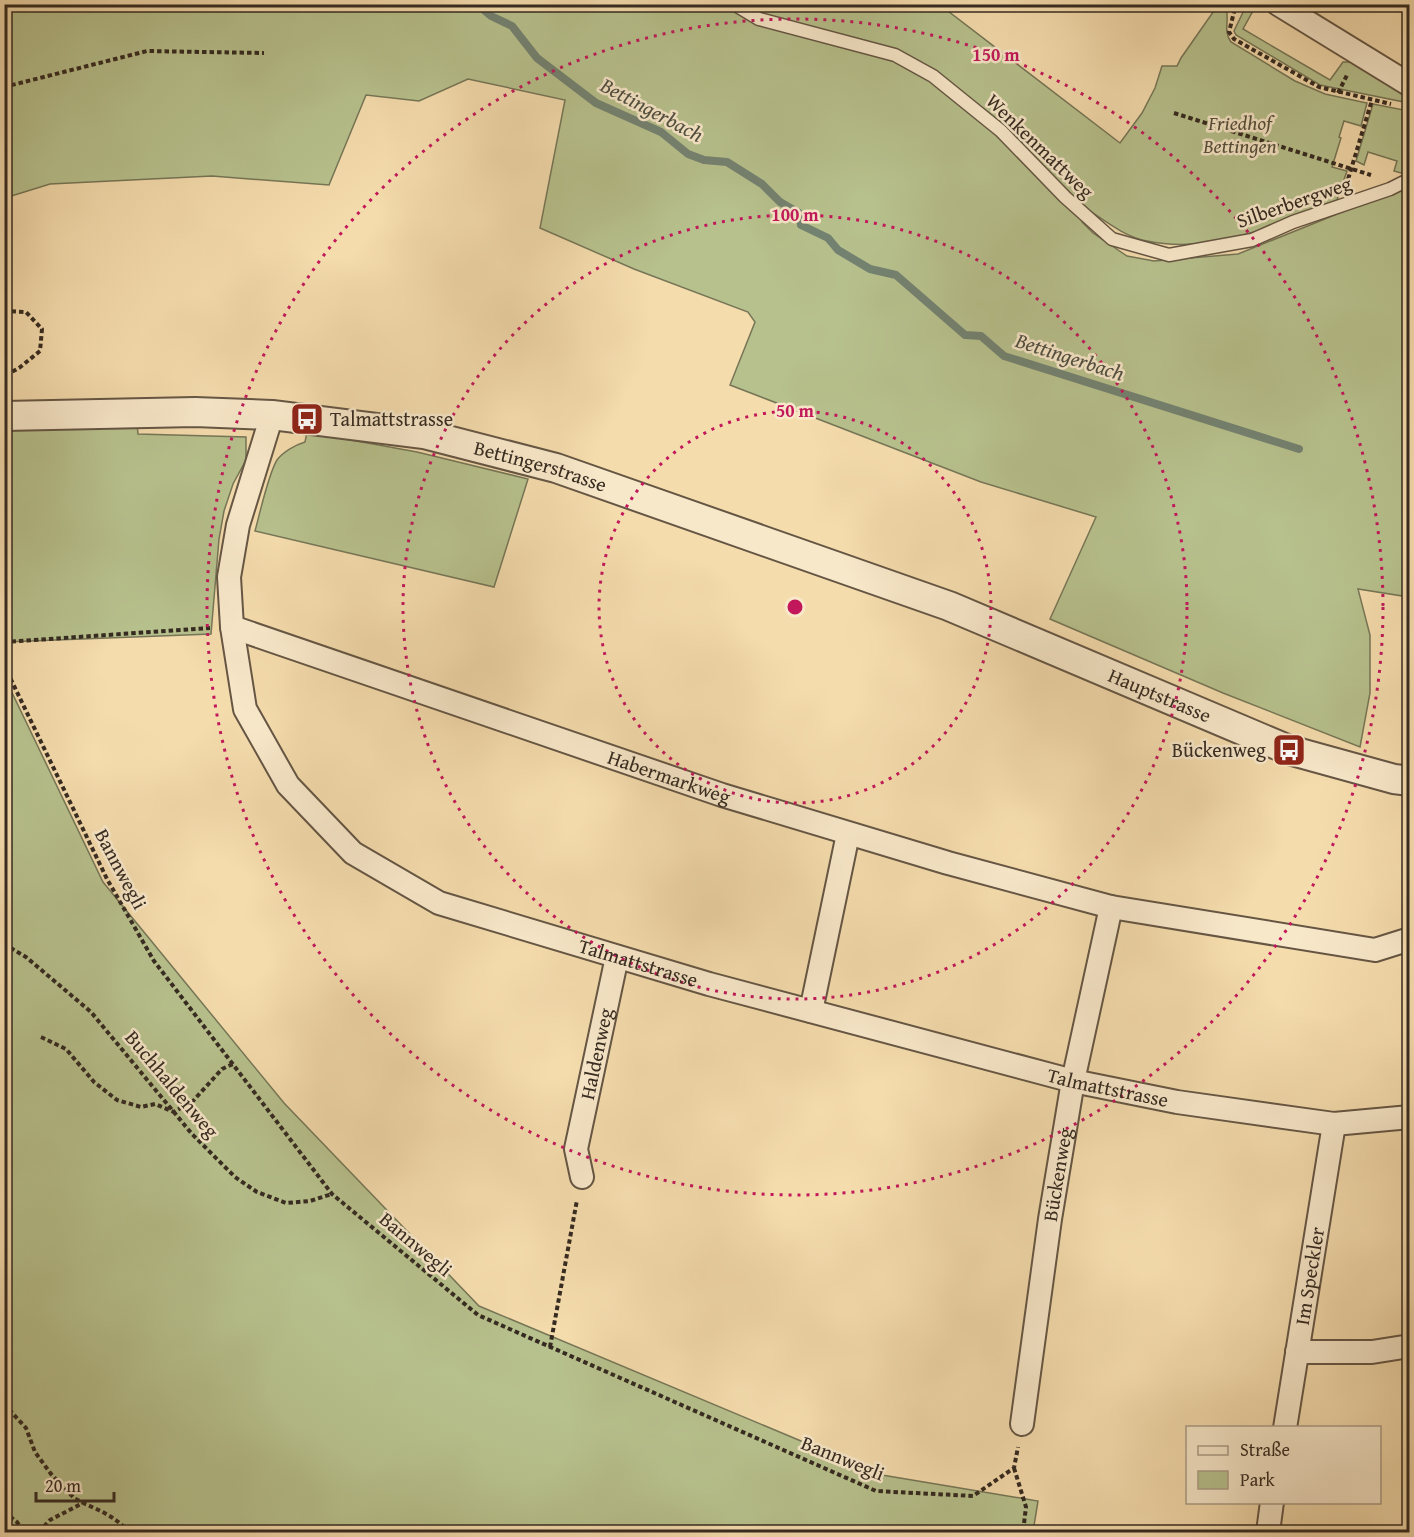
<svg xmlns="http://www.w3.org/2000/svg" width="1414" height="1537" font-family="'Gentium Book Plus',serif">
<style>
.green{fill:#b7c18d;stroke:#767657;stroke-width:1.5}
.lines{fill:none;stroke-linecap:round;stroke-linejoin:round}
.stream{stroke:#738271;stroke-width:8}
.service-casing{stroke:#655644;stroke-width:15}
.minor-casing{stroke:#655644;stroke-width:26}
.tertiary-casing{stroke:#655644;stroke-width:32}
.path{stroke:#352a21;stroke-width:4;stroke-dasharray:4.5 3;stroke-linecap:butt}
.service{stroke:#f8e8ca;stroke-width:12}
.minor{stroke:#f8e8ca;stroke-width:22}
.tertiary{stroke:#f8e8ca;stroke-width:28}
.ring{fill:none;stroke:#c2185b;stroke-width:3;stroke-dasharray:3 6}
.labels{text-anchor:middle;stroke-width:5;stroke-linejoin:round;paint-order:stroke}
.park-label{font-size:20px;font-style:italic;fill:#56503c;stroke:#f8e8ca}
.street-label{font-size:20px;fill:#352a21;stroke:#f8e8ca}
.poi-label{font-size:20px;fill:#352a21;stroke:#f8e8ca;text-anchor:start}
.water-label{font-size:21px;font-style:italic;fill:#4f4e42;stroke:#f8e8ca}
.centre{fill:#c2185b;stroke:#f8e8ca;stroke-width:3}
.ring-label{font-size:18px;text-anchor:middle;font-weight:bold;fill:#c2185b;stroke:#f8e8ca;stroke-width:5;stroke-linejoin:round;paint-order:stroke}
</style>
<rect width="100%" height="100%" fill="#f5dcad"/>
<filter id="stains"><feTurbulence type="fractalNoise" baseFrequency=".00333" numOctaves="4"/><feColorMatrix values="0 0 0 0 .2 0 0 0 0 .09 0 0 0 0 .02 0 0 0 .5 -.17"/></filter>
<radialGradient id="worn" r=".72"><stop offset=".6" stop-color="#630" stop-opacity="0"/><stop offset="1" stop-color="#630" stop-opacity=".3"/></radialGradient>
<g class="green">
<path d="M5,5h935l180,138 22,-30 13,-25 7,-22h15l4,-8 37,-53h7c6,13 -3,25 6,37l64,39 30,13 42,9 -6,23 -17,-5 -5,16 2,1 -9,29 15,4 -10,29c-61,24 -123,55 -190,41 -21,-4 -39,-18 -57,-30l-8,11 11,11 34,23 27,5 84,-7 171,-69v412l-51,-8 12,46v58l-10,54 -137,-54 -173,-74 46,-102 -115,-35 -251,-97 25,-63 -7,-10 -114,-43 -94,-41 25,-128 -97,-21 -49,22 -53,-6 -37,90 -117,-9 -162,8 -45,14z"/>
<polygon points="1243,5 1254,5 1254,9 1243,29 1330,80 1343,62 1351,62 1409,93 1409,103 1320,85 1236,35 1234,31 1246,6"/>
<polygon points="1373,104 1409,111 1409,169 1401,173 1394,171 1397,161 1368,152 1364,165 1356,161"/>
<polygon points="137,423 138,434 246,437 246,460 233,484 224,511 219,539 211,634 5,642 5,431"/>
<path d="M307,432l110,20 111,27 -34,108 -239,-56c5,-18 13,-56 22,-71 6,-8 18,-15 28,-18z"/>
<polygon points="4,676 103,882 284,1103 479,1306 882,1475 1038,1501 1033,1532 5,1532"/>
</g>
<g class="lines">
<polyline class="stream" points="477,4 491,16 512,26 537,58 596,103 661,132 688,154 704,160 727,162 762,184 780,202 799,213 801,225 828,238 838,250 870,269 896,275 965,335 981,336 1004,356 1299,449"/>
<g class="service-casing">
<polyline id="service" points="734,4 759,19 895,55 933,76 1001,131 1065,197 1112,239 1169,255 1252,240 1293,222 1390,189 1410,179"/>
</g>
<g class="minor-casing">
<g id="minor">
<polyline points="1278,4 1410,85"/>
<path id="s1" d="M272,415l-34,110 -9,52 3,50 13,82 43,76 65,68 86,50 270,81 364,97 104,21 157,22 76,-7"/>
<path id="s2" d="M232,627l490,168 226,68 163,44"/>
<polyline points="811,1011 848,834"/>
<path id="s3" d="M582,1177l-6,-28 41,-192"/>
<polyline points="1297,1352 1372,1352 1410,1346"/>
<path id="s4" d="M1022,1424l28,-205 23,-138 38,-174 264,43 35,-11"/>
<path id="s5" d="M1285,1428l49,-304"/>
<polyline points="1268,1532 1272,1502"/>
</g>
</g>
<g class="tertiary-casing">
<g id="tertiary">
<path id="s6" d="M4,416l191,-4 77,3 152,19 132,34 393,138 340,144 105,29 16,2"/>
</g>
</g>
<g class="path">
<polyline points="1230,4 1235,8 1229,32 1234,39 1319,87 1391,104"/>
<polyline points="4,87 147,51 264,53"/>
<polyline points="1338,93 1347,75"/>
<polyline points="1174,113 1371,175"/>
<polyline points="1346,186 1372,100"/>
<polyline points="4,311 26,312 42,329 40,351 19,368 4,376"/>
<polyline points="1410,313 1407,328 1410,342"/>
<polyline points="1410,405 1410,406"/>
<polyline points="4,642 210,628"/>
<polyline points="4,665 107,879 154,961 332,1194 478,1315 876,1491 973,1496 1014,1468 1018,1447"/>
<polyline points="4,944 26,957 91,1012 192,1134 235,1177 257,1192 286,1203 310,1201 332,1194"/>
<polyline points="41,1037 66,1049 94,1082 117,1100 141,1107 155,1104 174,1112 193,1101 222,1069 233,1064"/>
<polyline points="550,1347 577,1200"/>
<polyline points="4,1404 26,1428 35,1452 51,1474 74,1498 83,1503"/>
<polyline points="1014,1468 1026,1507 1023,1532"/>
<polyline points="4,1512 17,1522 24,1532"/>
<path d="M39,1532l11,-12 33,-17c16,7 35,15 45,29"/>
</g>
<use href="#service" class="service"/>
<use href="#minor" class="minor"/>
<use href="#tertiary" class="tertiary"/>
</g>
<g class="ring">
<circle cx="795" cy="607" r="196"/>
<circle cx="795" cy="607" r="392"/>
<circle cx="795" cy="607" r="588"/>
</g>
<defs>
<g id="bus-square" transform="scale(1.725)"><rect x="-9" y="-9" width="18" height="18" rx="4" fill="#8f2418" stroke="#f8e8ca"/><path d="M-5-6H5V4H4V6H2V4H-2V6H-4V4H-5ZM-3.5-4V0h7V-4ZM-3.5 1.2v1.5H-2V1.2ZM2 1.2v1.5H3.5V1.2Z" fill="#fff"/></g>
</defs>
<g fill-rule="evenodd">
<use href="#bus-square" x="307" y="419"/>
<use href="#bus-square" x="1289" y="750"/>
</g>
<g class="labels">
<g class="park-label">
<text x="1240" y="130">Friedhof<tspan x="1240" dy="23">Bettingen</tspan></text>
</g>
<g class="street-label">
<text transform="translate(1040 146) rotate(44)" y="7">Wenkenmattweg</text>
<text transform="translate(1294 202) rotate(-19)" y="7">Silberbergweg</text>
<text dy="7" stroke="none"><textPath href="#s6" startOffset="542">Bettingerstrasse</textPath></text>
<text dy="7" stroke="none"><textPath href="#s6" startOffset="1203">Hauptstrasse</textPath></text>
<text dy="7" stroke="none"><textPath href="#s2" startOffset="462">Habermarkweg</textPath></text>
<text transform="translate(121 869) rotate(62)" y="7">Bannwegli</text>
<text dy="7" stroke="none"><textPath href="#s1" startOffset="790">Talmattstrasse</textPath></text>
<text dy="7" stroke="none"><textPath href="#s3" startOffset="126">Haldenweg</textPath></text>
<text transform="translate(172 1084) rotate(50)" y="7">Buchhaldenweg</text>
<text dy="7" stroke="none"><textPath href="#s1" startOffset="1276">Talmattstrasse</textPath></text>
<text dy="7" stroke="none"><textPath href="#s4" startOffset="252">Bückenweg</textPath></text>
<text transform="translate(416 1244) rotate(40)" y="7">Bannwegli</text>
<text dy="7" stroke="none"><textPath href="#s5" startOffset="154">Im Speckler</textPath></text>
<text transform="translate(843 1458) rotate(22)" y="7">Bannwegli</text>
</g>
<g class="poi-label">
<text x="330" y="426">Talmattstrasse</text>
<text x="1266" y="757" text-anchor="end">Bückenweg</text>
</g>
<g class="water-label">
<text transform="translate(652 110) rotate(28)" y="7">Bettingerbach</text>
<text transform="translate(1070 357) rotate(18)" y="7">Bettingerbach</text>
</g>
</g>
<circle cx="795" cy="607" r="9" class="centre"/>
<g class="ring-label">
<text x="996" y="61">150 m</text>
<text x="795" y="221">100 m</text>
<text x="795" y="417">50 m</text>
</g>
<rect width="1414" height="1537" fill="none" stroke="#f5dcad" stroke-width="24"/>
<rect x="6" y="6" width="1402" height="1525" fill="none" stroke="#352a21" stroke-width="3"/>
<rect x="12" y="12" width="1390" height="1513" fill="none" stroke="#352a21" stroke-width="1.5"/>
<rect x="1186" y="1426" width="195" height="78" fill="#f8e8ca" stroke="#aa9c86" stroke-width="1.5"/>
<rect x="1198" y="1446" width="30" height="9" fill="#f8e8ca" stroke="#aa9c86" stroke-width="1.5"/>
<text x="1240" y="1456" font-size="18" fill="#352a21">Straße</text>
<rect x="1198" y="1471" width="30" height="18" fill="#b7c18d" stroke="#aa9c86" stroke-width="1.5"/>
<text x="1240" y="1486" font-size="18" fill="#352a21">Park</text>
<path d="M36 1492v9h78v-9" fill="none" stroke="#352a21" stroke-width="3"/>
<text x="45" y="1492" font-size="18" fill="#352a21" stroke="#f8e8ca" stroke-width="4.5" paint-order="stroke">20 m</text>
<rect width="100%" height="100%" filter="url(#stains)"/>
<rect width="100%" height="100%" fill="url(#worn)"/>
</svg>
